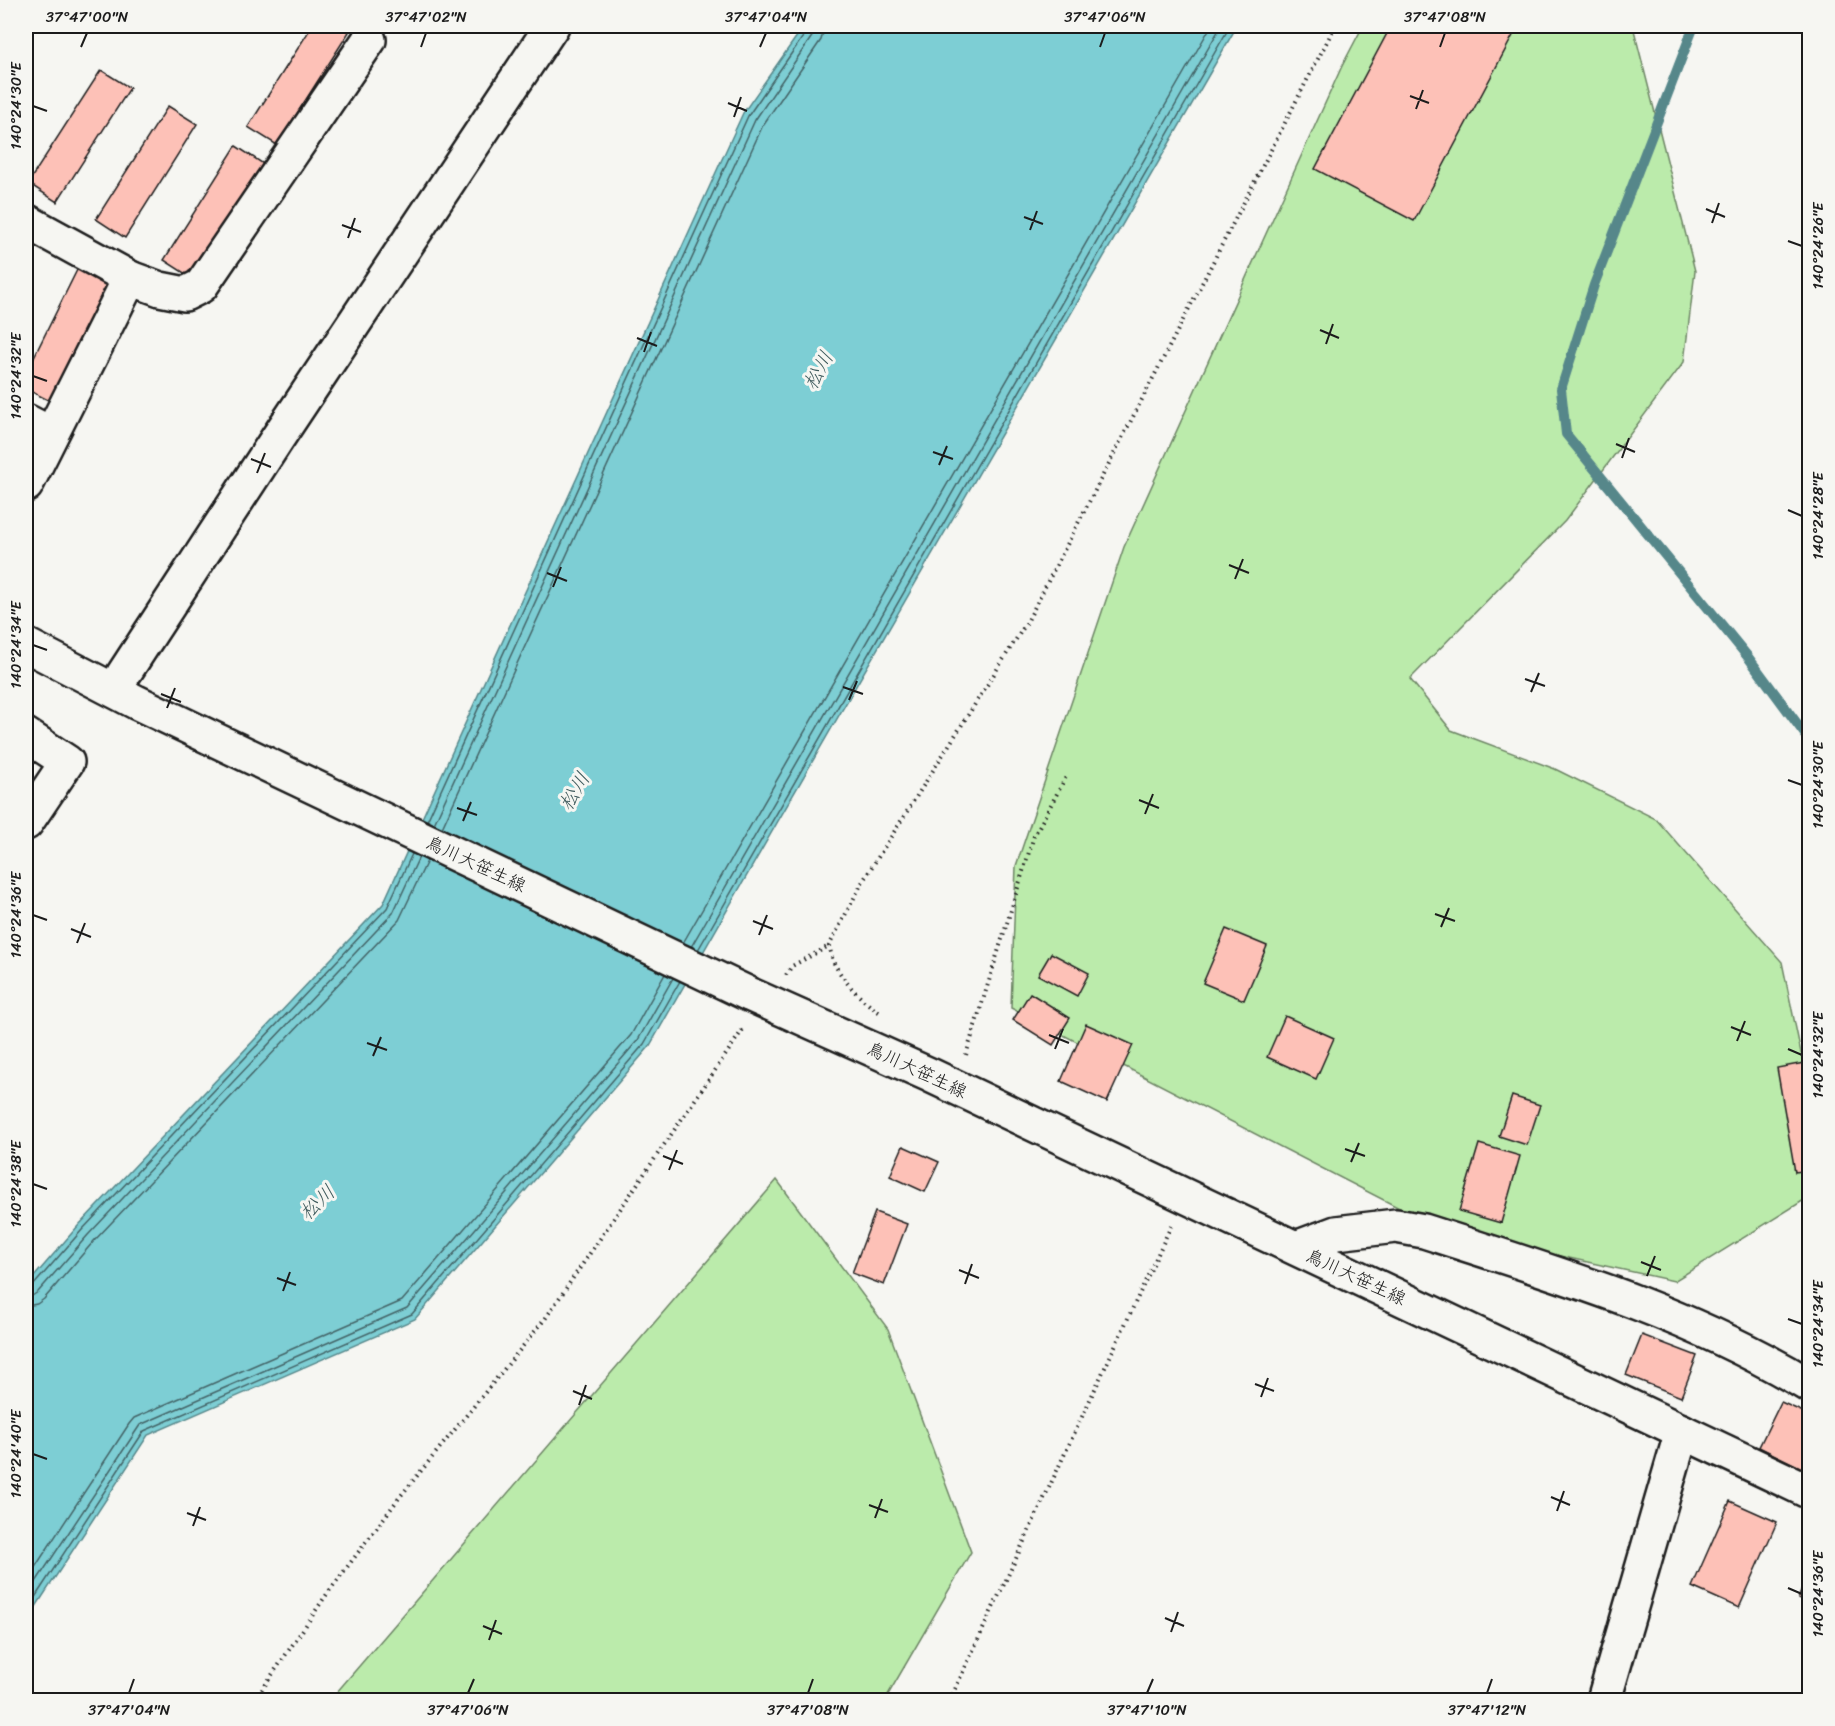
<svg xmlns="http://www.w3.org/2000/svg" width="1835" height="1726" font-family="Sriracha,'Klee One',sans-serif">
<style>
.green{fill:#bbebab;stroke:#6c8464;stroke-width:1.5}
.water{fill:#7dced4;stroke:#56878a;stroke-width:1.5}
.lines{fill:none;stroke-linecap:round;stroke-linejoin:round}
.shore{stroke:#436366;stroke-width:1.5}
.stream{stroke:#56878a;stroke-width:10}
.building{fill:#fdc1b7;stroke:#1c1c1c;stroke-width:1.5}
.minor-casing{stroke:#1c1c1c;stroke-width:38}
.path{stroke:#1c1c1c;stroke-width:4;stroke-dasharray:1.5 4.5;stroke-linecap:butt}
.minor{stroke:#f6f6f2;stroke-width:33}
.ticks{fill:none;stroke:#1c1c1c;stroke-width:2}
.labels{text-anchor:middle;stroke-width:6;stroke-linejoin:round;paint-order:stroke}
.street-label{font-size:18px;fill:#1c1c1c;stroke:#f6f6f2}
.water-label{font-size:20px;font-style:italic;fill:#3e5a5c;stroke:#f6f6f2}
.neatline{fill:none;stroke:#1c1c1c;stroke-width:2}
.ticks-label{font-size:15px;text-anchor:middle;fill:#1c1c1c}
</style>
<rect width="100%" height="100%" fill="#f6f6f2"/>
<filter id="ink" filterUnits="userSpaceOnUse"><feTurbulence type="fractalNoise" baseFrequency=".0167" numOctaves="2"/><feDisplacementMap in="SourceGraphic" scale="12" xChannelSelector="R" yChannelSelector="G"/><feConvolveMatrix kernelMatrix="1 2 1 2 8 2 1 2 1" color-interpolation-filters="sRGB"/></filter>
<g filter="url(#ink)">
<g class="green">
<polygon points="1363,26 1633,26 1695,271 1684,362 1565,521 1410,679 1451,730 1555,769 1656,819 1782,962 1809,1091 1809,1197 1674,1281 1442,1230 1011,1008 1016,866 1124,547 1342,66"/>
<polygon points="777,1180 888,1329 971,1552 885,1700 330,1700"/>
</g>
<polygon class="water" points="804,26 1237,26 778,821 649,1047 415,1319 148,1435 26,1622 26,1286 78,1226 383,904 743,113"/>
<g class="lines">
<g class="shore">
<polyline points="427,821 748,116 807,31 808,26"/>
<polyline points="434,824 755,120 813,35 816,26"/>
<polyline points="442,828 763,125 821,40 825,26"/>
<polyline points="683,943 1211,26"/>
<polyline points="691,947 1221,26"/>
<polyline points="698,950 1230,26"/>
<polyline points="26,1289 32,1287 82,1230 387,908 412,854"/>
<polyline points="26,1297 32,1296 38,1292 88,1235 393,913 419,857"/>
<polyline points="26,1306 37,1304 44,1299 94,1241 399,920 427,861"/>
<polyline points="26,1581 129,1424 134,1418 402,1301 631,1035 665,974"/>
<polyline points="26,1597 140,1425 407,1308 638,1040 673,978"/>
<polyline points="26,1611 144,1431 412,1314 644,1044 680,981"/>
</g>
<polyline class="stream" points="1694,26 1594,285 1561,389 1566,434 1748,657 1810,741"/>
</g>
<g class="building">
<polygon points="312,26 339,26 349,32 277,145 248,127"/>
<polygon points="1391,26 1518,26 1414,221 1315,169"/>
<polygon points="101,70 130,88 57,202 28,183"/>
<polygon points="168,106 197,124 125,238 96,219"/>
<polygon points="236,146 265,165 192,278 164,260"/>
<polygon points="26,237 36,242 26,262"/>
<polygon points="79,266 109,281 50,401 26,389 26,373"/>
<polygon points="1226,929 1267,946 1244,1000 1203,983"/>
<polygon points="1051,953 1089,973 1077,996 1038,975"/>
<polygon points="1030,993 1070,1018 1053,1045 1013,1020"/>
<polygon points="1285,1016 1334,1038 1316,1079 1267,1057"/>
<polygon points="1086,1024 1133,1045 1107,1102 1061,1081"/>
<polygon points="1810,1062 1810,1170 1795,1172 1777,1068"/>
<polygon points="1512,1096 1540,1105 1527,1145 1499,1136"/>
<polygon points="1479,1144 1520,1156 1501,1223 1459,1211"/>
<polygon points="903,1146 939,1162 925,1192 890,1176"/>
<polygon points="875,1212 907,1224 884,1285 852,1273"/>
<polygon points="1642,1335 1697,1356 1681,1397 1626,1375"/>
<polygon points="1781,1402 1810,1415 1810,1472 1759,1447"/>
<polygon points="1730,1501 1777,1522 1739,1608 1692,1587"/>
<polygon points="1810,1569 1810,1604 1798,1599"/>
</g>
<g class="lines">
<g class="minor-casing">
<g id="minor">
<polyline points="26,221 130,278"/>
<polyline points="26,421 51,434"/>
<polyline points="26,485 130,278 160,289 185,294 201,286 369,40"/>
<polyline points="26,645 136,702 751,995 930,1075 1810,1492"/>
<polyline points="123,675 277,439 552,26"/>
<polyline points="26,735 67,762 26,823"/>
<path d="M1296,1248l40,-15 60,-7 28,5c134,43 264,81 386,155"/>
<polyline points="1604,1700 1682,1431"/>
</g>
</g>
<g class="path">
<polyline points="786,975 792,966 829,946"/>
<path d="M879,1012c-17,-11 -34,-29 -44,-47 -3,-5 -4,-13 -6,-19l34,-65 164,-259 308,-596"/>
<polyline points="966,1055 1034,836 1066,777"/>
<polyline points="255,1700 327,1594 399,1498 545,1319 744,1028"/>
<polyline points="950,1700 1171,1226"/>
</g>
<use href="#minor" class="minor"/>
</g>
</g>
<path class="ticks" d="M81,47l6,-14M421,47l5,-14M760,47l6,-14M1100,47l5,-14M1440,47l5,-14M1410,96l19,7M728,103l19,8M33,106l14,5M1416,109l7,-19M734,117l7,-20M1706,209l19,8M1024,217l19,7M1712,223l7,-20M342,225l19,7M1030,230l7,-19M348,238l7,-20M1788,241l14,5M1320,330l19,8M637,338l20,8M1326,344l7,-20M644,352l7,-20M33,376l14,5M1616,444l19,8M933,452l20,7M1622,458l7,-20M251,459l20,8M939,465l8,-19M257,473l8,-20M1788,510l14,6M1229,565l20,8M547,573l20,8M1235,579l8,-20M553,587l8,-20M33,645l14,5M1525,679l20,7M843,687l20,7M1531,692l8,-19M161,694l20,8M849,700l8,-19M167,708l8,-20M1788,780l14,5M1139,800l20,8M457,808l20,7M1145,814l8,-20M463,821l8,-19M1435,914l20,7M33,915l14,5M753,921l20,8M1441,927l8,-19M71,929l20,8M759,935l8,-20M77,943l8,-20M1731,1027l20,8M1049,1035l20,8M1737,1041l8,-20M367,1043l20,7M1055,1049l8,-20M1788,1049l14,6M373,1056l8,-19M1345,1149l20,7M663,1156l20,8M1351,1162l8,-19M669,1170l8,-20M33,1184l14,5M1641,1262l20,8M959,1270l20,8M1647,1276l8,-20M277,1278l19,7M965,1284l7,-20M283,1291l7,-19M1788,1319l14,5M1255,1384l19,7M573,1391l19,8M1261,1397l7,-19M579,1405l7,-20M33,1454l14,5M1551,1497l19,8M869,1505l19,7M1557,1511l7,-20M187,1513l19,7M875,1518l7,-19M193,1526l7,-19M1788,1588l14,6M1165,1618l19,8M483,1626l19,8M1171,1632l7,-20M489,1640l7,-20M129,1693l5,-14M468,1693l6,-14M808,1693l5,-14M1147,1693l6,-14M1487,1693l5,-14"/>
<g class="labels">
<g class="street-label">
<text transform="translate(476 864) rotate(25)" y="6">鳥川大笹生線</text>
<text transform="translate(917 1070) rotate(25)" y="6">鳥川大笹生線</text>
<text transform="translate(1356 1277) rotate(25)" y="6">鳥川大笹生線</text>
</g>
<g class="water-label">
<text transform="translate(818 370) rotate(-61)" y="7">松川</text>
<text transform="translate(574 791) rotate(-59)" y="7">松川</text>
<text transform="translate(317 1202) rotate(-43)" y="7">松川</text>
</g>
</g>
<rect width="1835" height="1726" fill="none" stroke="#f6f6f2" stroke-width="66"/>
<rect x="33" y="33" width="1769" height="1660" class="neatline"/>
<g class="ticks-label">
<text x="87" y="22">37°47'00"N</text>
<text x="426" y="22">37°47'02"N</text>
<text x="766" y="22">37°47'04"N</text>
<text x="1105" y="22">37°47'06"N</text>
<text x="1445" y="22">37°47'08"N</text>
<text transform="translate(16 106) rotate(-90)" y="5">140°24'30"E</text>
<text transform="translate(1818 246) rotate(-90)" y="5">140°24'26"E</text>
<text transform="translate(16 376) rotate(-90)" y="5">140°24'32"E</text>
<text transform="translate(1818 516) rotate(-90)" y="5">140°24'28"E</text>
<text transform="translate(16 645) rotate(-90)" y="5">140°24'34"E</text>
<text transform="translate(1818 785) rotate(-90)" y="5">140°24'30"E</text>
<text transform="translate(16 915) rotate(-90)" y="5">140°24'36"E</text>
<text transform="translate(1818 1055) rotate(-90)" y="5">140°24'32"E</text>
<text transform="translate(16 1184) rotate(-90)" y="5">140°24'38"E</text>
<text transform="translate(1818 1324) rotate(-90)" y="5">140°24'34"E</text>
<text transform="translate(16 1454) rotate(-90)" y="5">140°24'40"E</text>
<text transform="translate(1818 1594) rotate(-90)" y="5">140°24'36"E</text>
<text x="129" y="1715">37°47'04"N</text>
<text x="468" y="1715">37°47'06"N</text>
<text x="808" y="1715">37°47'08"N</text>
<text x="1147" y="1715">37°47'10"N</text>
<text x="1487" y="1715">37°47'12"N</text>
</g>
</svg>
